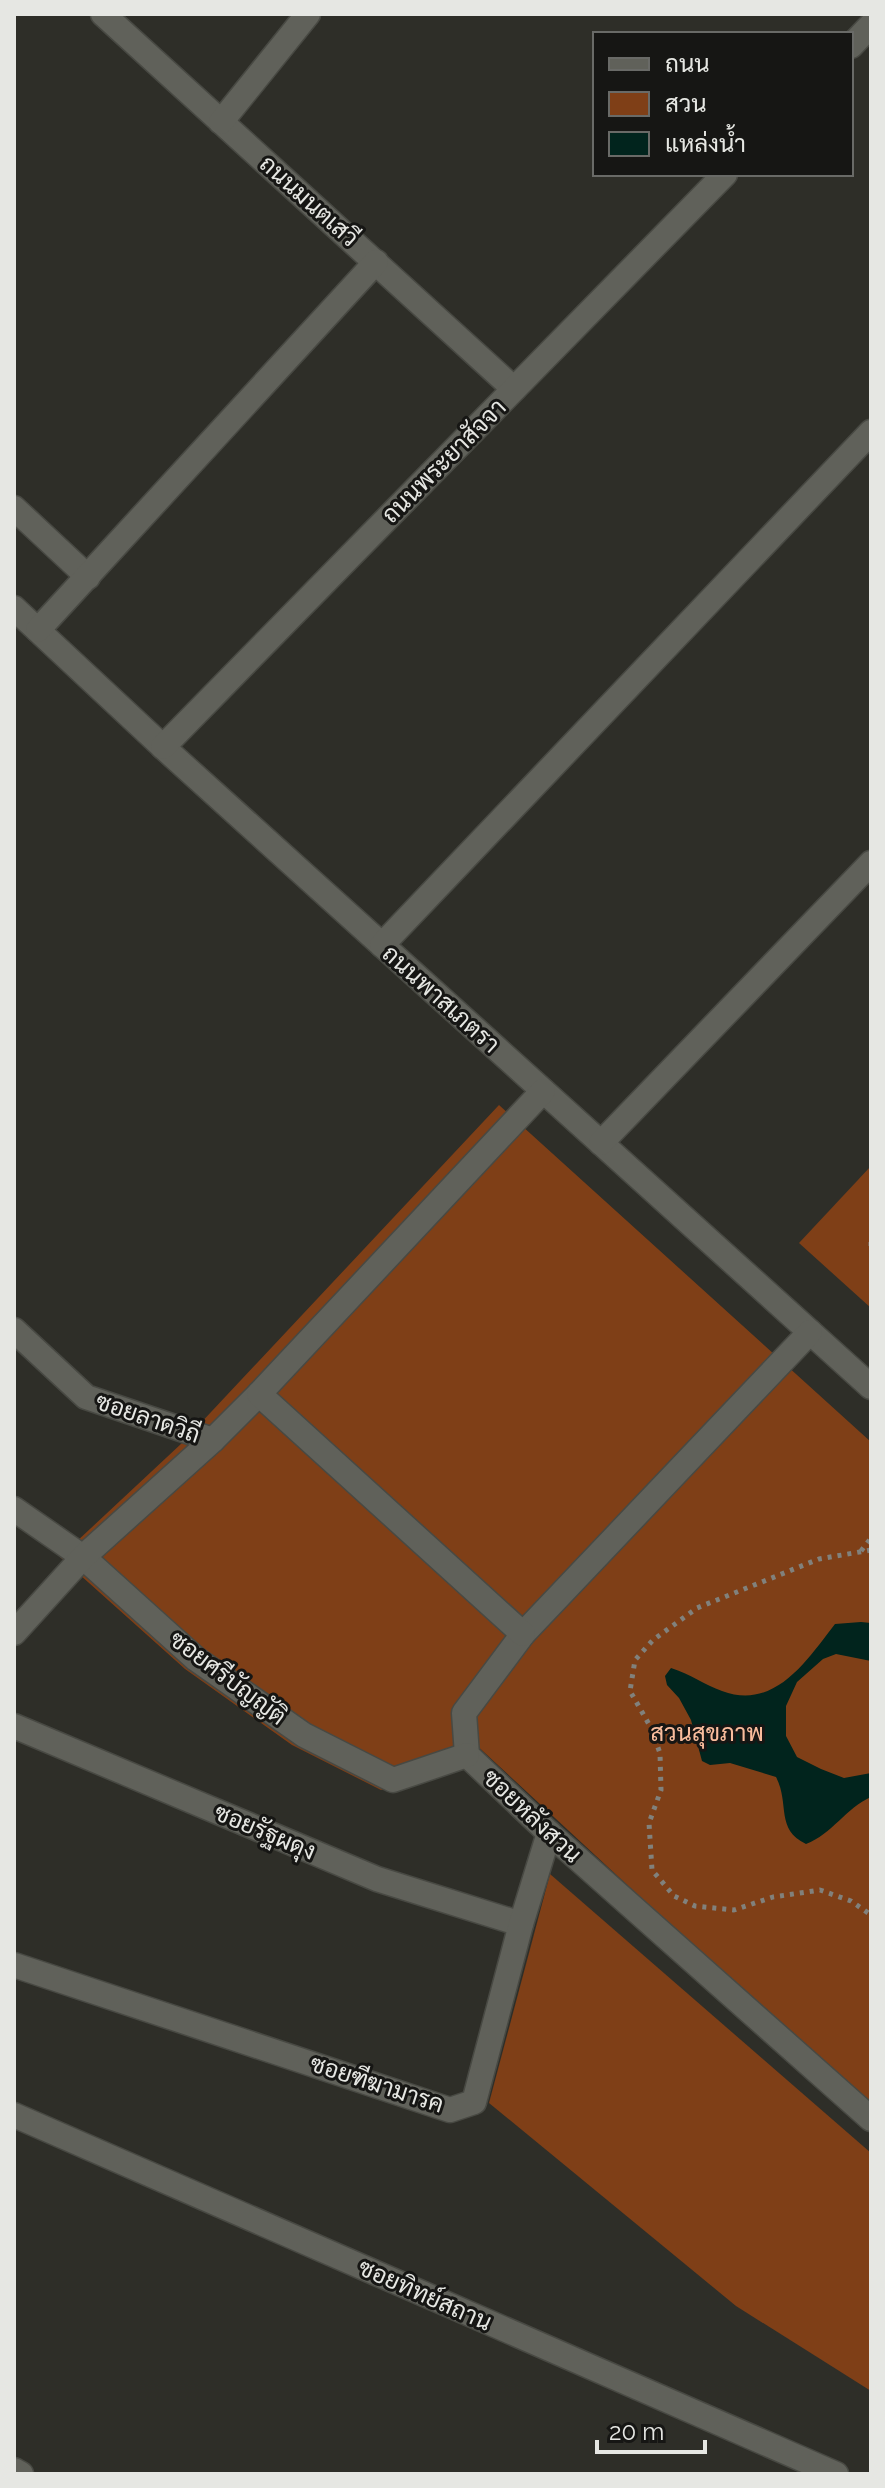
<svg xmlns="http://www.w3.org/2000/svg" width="885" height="2488" font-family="Raleway,Sarabun,sans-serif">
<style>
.green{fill:#7f3f17}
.water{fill:#01241d}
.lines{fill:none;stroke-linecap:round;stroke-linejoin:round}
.minor-casing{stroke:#484943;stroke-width:27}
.path{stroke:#81817c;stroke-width:5;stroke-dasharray:4 6;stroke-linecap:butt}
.minor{stroke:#60615a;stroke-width:24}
.labels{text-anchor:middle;stroke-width:6;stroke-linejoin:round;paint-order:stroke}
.street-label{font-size:24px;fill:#e6e7e3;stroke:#161614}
.park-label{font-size:24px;fill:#fabd9d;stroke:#161614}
</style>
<rect width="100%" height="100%" fill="#2e2e28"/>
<g class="green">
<polygon points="499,1105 871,1442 871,2111 473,1742 454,1764 381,1790 292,1745 185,1669 60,1557 182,1443"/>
<polygon points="871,1166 871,1308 799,1243"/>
<polygon points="550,1874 871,2153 871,2391 736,2306 489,2103"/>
</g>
<path class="water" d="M861,1622l10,1v38l-35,-7 -13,5 -26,23 -11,24v30l11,21 24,12 23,9 27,-5v24c-25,11 -39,37 -65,47 -31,-15 -16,-40 -30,-67l-46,-14 -20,2 -8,-4 -11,-41 -12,-22 -12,-13 -2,-9 6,-8c19,6 34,17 51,23 53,20 85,-31 113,-67z"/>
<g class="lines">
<g class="minor-casing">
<g id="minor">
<polyline points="103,14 514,389"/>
<polyline points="851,46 871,25"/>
<polyline points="221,122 308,14"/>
<polyline points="14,508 88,577"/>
<polyline points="14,608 163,747 871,1387"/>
<polyline points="38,630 376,262"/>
<polyline points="163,747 725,174"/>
<polyline points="382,945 871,432"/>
<polyline points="601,1143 871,863"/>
<polyline points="14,1330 86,1397 213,1440"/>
<polyline points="810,1332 523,1634 464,1713 467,1755 549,1833 871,2119"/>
<polyline points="14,1509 83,1557 196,1659 304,1735 393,1780 467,1755"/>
<polyline points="14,1633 83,1557 213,1440 259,1394"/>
<polyline points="523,1634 259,1394 543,1091"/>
<polyline points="14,1726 377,1879 521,1924"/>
<polyline points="14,1965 450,2110 474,2102 521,1924 549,1833"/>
<polyline points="14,2115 836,2474"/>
<polyline points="14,2470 21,2474"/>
</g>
</g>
<g class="path">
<polyline points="871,1242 871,1248"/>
<polyline points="871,1550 819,1559 697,1608 653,1640 635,1660 630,1691 650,1726 660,1753 661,1790 649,1823 652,1870 674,1896 695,1906 734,1910 773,1897 820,1890 851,1901 871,1915"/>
<polyline points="861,1551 871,1538"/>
</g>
<use href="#minor" class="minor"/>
</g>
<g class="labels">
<g class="street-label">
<text transform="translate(309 201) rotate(42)" y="8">ถนนมนตเสวี</text>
<text transform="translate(444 461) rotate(-45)" y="8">ถนนพระยาสัจจา</text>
<text transform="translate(441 999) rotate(42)" y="8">ถนนพาสเภตรา</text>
<text transform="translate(148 1418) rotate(19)" y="8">ซอยลาดวิถี</text>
<text transform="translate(228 1678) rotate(37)" y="8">ซอยศรีบัญญัติ</text>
<text transform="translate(532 1816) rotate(43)" y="8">ซอยหลังสวน</text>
<text transform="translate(265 1832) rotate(23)" y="8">ซอยรัฐผดุง</text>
<text transform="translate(377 2084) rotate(18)" y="8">ซอยฑีฆามารค</text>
<text transform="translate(425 2295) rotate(24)" y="8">ซอยทิทย์สถาน</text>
</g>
<g class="park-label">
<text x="707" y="1741">สวนสุขภาพ</text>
</g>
</g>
<rect width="885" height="2488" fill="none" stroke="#e6e7e3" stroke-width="32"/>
<rect x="593" y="32" width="260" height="144" fill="#161614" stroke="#696a67" stroke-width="2"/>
<rect x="609" y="58" width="40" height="12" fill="#60615a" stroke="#696a67" stroke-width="2"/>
<text x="665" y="72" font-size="24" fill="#e6e7e3">ถนน</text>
<rect x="609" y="92" width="40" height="24" fill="#7f3f17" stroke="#696a67" stroke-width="2"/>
<text x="665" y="112" font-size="24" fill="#e6e7e3">สวน</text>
<rect x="609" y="132" width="40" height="24" fill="#01241d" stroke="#696a67" stroke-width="2"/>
<text x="665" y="152" font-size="24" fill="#e6e7e3">แหล่งน้ำ</text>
<path d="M597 2440v12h108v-12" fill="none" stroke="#e6e7e3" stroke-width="4"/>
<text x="609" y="2440" font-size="24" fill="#e6e7e3" stroke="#161614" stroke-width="6" paint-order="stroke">20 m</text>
</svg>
